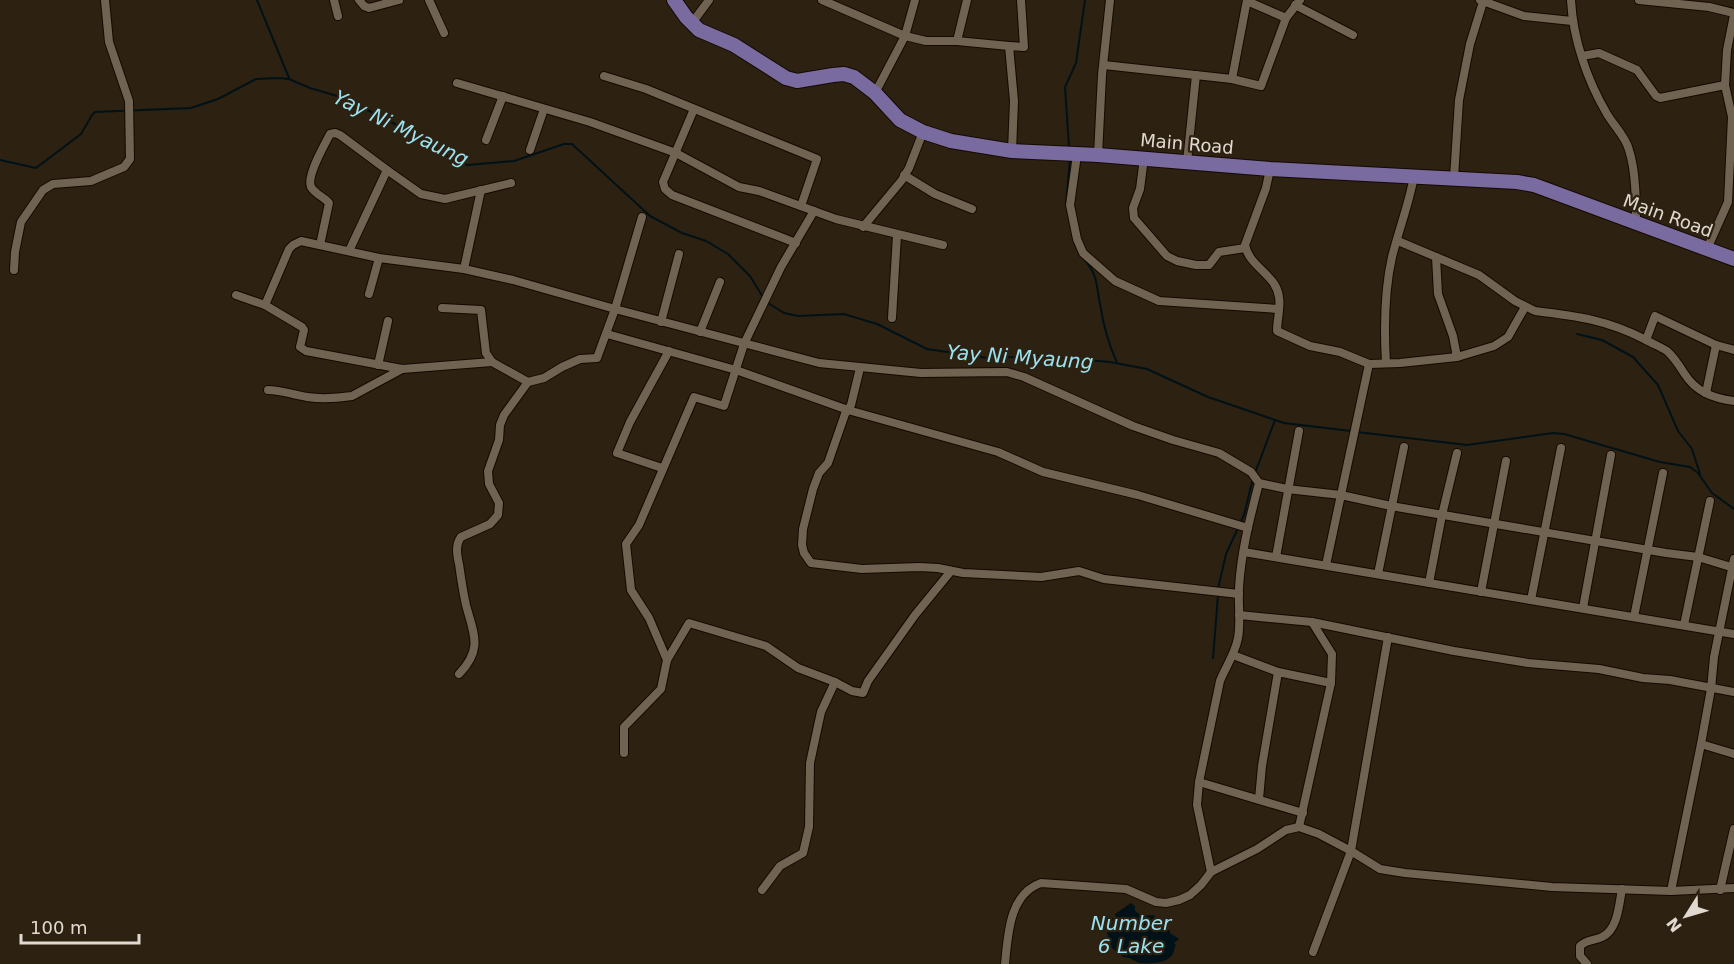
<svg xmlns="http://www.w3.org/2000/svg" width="1734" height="964" font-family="'DejaVu Sans',sans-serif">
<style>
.water{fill:#001217}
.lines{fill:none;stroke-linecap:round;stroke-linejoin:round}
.stream{stroke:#001217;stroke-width:2}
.street-casing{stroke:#150a00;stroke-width:10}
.primary-casing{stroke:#150a00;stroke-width:16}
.street{stroke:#716352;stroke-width:8}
.primary{stroke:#796a9f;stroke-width:14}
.labels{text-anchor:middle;stroke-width:4.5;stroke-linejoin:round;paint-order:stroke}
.street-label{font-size:18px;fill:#e1d9cf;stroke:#2d2112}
.water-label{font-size:20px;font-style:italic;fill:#9be2f1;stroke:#2d2112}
</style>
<rect width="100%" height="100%" fill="#2d2112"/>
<path class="water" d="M1131,903l4,3v5l7,5 12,-1 2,8 9,4 2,3h3v3l9,6 -5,4 2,2c-2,2 -1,5 -3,8 -3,10 -23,11 -33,10 -6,-2 -10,-6 -17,-6l-11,-9 -5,-15 6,-11 -1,-4h3v-4z"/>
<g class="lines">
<g class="stream">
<polyline points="257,0 289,78"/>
<polyline points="1069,147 1065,87 1076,63 1085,0"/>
<polyline points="0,160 36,168 81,134 92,115 95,112 191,108 218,99 256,79 279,78 289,79 310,88 344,98 426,140 454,161 468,165 514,161 564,144 572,144 650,216 682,233 706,241 728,254 750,276 764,299"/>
<polyline points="1066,204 1070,159"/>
<path d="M1085,260c13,16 11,24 15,44 3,20 9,41 17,59"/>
<polyline points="768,303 784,313 798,316 844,314 877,324 927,349 988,358 1038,356 1110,362 1147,369 1208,397 1284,423 1351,431"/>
<polyline points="1577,334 1602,340 1633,357 1658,385 1678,431 1692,449 1700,474"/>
<polyline points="1357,432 1467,445 1553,433 1564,434 1660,462 1690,467 1698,473 1712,493 1734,509"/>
<polyline points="1255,473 1275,420"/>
<polyline points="1218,589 1226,554 1244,515 1253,478"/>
<polyline points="1213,658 1218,595"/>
</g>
<g class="street-casing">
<g id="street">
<polyline points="334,0 338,16"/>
<polyline points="359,0 364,6 369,8 399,0"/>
<polyline points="429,0 444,33"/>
<polyline points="822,0 905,36 926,41 957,41 1009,46"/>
<polyline points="1480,0 1524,16 1572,21"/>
<path d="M1571,0c2,39 16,80 36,114 7,12 19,23 22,36 7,21 7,52 7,74"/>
<polyline points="1639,0 1709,7 1734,13"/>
<polyline points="1247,1 1286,18"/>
<polyline points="1295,5 1353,35"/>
<polyline points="692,23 709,0"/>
<polyline points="957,41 967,0"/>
<polyline points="1582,56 1599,53 1637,70 1656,96 1660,98 1725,85"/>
<polyline points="1104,65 1232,79 1261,86 1286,18 1300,0"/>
<polyline points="604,76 646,89 817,159 801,206"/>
<polyline points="1232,79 1247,0"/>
<polyline points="457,83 590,122 676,153 739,187 759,191 836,219 943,245"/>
<polyline points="875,93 905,36 915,0"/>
<polyline points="694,109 663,182 665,189 672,195 796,243"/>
<polyline points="486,140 503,96"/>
<polyline points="530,150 544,109"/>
<polyline points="1012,151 1014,101 1009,46 1024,47 1021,0"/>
<polyline points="1077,155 1070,205 1077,239 1083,253 1115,281 1159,301 1278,309"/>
<polyline points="1098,155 1102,75 1110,0"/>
<polyline points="1144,158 1140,189 1133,208 1134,218 1167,256 1177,261 1196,265 1209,265 1219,252 1245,248"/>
<polyline points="1187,162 1196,75"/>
<path d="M1270,169l-4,19 -21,57c4,22 31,29 34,52 2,10 -2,23 -2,34l33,15 30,6 29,12 31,-1 57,-6 37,-11 14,-9 17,-30"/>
<polyline points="904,175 935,194 972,209"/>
<polyline points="1454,178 1459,100 1470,44 1483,2"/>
<polyline points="863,227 902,180 909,168 923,132"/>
<path d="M1398,241l81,34 36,26 20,10c42,5 73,9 111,29 7,4 15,7 21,11 7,6 12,14 17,22 12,19 28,25 50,28"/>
<path d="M320,245l9,-42c-5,-6 -14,-9 -18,-16 -5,-11 14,-43 19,-53l5,-1 5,2 47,35"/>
<polyline points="1707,249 1728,202 1732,117 1725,85 1727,50 1734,15"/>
<polyline points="349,251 387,170 421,194 445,199 511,183"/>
<polyline points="1436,257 1438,294 1453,336 1457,357"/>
<polyline points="464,269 481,190"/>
<polyline points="14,270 15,252 21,222 43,190 53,184 91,181 124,167 130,159 129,101 109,42 105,0"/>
<polyline points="369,294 379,258"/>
<polyline points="236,295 265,305 302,327 304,330 300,347 306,351 402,369 492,362"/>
<path d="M265,305l24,-56 4,-4 8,-4 78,17 85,11 49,11 102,29 204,54 102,10 86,-1 17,5 109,49 40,14 46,13 32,19 8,11c-9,35 -18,69 -20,105 -1,16 2,34 -1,50 -3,16 -12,28 -18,43l-21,101 -2,23 14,67"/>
<polyline points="442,308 481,310 486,353 492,362 528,382 544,378 562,367 580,359 597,358 615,309 642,217"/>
<polyline points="892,318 897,235"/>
<polyline points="661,322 679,254"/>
<polyline points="700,332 720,282"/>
<polyline points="607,334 736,370 848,410 998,452 1043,472 1138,495 1248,528"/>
<polyline points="1646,340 1655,316 1716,345 1734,350"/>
<path d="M1386,363c-2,-35 -2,-71 6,-106 7,-28 17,-53 22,-81"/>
<polyline points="378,365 388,321"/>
<polyline points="860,368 851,405 845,414 828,463 819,473 813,489 803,529 802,545 804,553 811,563 862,569 919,567 938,568 963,573 1041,577 1079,571 1104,579 1239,594"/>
<path d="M268,390c14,0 25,5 39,7 14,2 31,1 45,-1l50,-27"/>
<polyline points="1706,393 1716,345"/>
<polyline points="662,468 617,453 630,422 669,351"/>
<polyline points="1259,483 1287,489 1341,495 1391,506 1666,553 1698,557 1734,568"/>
<polyline points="1244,552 1734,634"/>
<polyline points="1276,557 1299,431"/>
<polyline points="1326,565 1369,364"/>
<polyline points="1378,574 1404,447"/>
<polyline points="1429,583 1442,515 1457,453"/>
<polyline points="1481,592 1506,461"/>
<polyline points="1531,600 1561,448"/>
<polyline points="1583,608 1611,455"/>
<polyline points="1239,615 1312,622 1454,651 1528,663 1599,669 1643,678 1670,680 1734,692"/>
<polyline points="1634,617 1663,473"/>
<polyline points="1684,625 1710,501"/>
<polyline points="1233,655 1278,672 1262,766 1259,799"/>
<polyline points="667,660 649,618 631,590 626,544 639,525 694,397 724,406 744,344 781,267 814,211"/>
<polyline points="1278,672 1331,683"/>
<path d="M459,674c24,-25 15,-39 7,-69 -3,-13 -5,-27 -7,-41 -2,-9 -4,-19 2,-27l29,-13 8,-9 1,-12 -10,-19 -1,-13 11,-31 1,-15 4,-10 24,-33"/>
<polyline points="1701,744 1734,754"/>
<polyline points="624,753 624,727 661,689 667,660 689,623 766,646 798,668 835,682"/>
<polyline points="1199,782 1303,813"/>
<polyline points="1299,827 1331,683 1332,654 1312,622"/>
<polyline points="762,890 780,866 803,853 809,827 810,763 821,712 835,682 852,691 863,693 868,681 915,615 951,571"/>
<polyline points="1720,890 1734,829"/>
<polyline points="1671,891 1701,744 1711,689 1714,657 1734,559"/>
<polyline points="1313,952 1351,851 1388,637"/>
<path d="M1005,964c3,-29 4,-70 36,-81l85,6 30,13 10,1 13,-3 11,-5 11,-10 10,-13 46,-23 29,-19 13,-3 20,7 32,17 29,18 25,4 147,14 119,4 63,-3"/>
<path d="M1587,964l-7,-8v-10c7,-7 14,-5 22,-9 16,-7 17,-33 20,-48"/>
</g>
</g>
<g class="primary-casing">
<polyline id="primary" points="674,0 686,17 699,30 734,45 786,78 797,81 833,75 844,74 854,77 875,93 900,120 923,132 951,141 1012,151 1098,155 1270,169 1517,182 1534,185 1734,259"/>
</g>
<use href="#street" class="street"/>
<use href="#primary" class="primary"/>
</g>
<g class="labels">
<g class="street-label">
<text transform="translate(1187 144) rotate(5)" y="6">Main Road</text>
<text transform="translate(1668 216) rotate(20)" y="6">Main Road</text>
</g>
<g class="water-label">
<text transform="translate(401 128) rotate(26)" y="7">Yay Ni Myaung</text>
<text transform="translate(1020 357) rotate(4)" y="7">Yay Ni Myaung</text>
<text x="1131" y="930">Number<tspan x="1131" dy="23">6 Lake</tspan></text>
</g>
</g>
<g transform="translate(1686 916) rotate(233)" stroke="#2d2112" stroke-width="4.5" paint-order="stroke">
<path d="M0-4.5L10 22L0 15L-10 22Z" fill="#e1d9cf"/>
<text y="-9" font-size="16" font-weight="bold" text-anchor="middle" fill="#e1d9cf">N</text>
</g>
<path d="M21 934v9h118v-9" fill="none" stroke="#e1d9cf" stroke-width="3"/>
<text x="30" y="934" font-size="18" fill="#e1d9cf" stroke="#2d2112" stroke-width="4.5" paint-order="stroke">100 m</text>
</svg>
